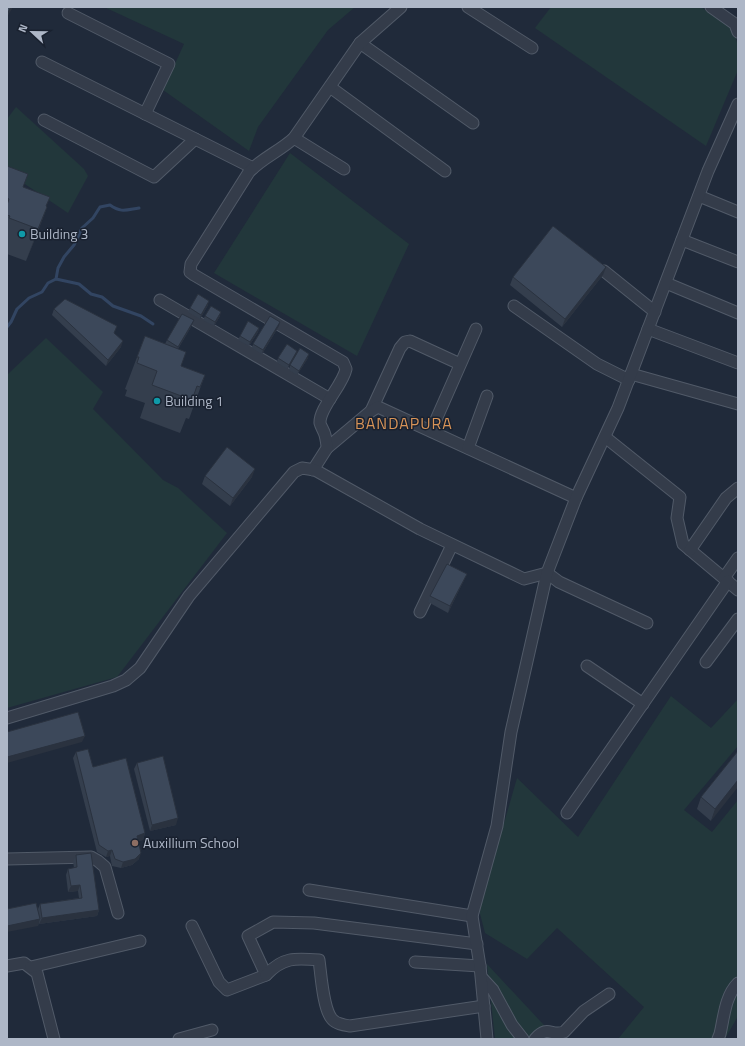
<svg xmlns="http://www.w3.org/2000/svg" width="745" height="1046" font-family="'Titillium Web',sans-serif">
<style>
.green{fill:#22373b}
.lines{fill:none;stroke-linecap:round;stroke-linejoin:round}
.stream{stroke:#324562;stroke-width:3}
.minor-casing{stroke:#515a68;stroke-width:13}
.minor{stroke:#343c4a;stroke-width:11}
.wall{fill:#343e4d}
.shaded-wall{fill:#2a323f}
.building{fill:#3c485a;stroke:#2a323f}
.culture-dot{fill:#0f9aa8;stroke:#19212f;stroke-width:1.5}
.education-dot{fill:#8d6e63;stroke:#19212f;stroke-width:1.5}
.labels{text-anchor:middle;stroke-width:3;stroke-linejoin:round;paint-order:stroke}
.poi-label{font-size:14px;fill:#aeb7c7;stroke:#19212f;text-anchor:start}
.quarter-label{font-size:16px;letter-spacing:1px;fill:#d89458;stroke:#19212f}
</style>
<rect width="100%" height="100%" fill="#202a3a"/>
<g class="green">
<polygon points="104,7 355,7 328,30 258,127 249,151 163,90 184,44"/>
<polygon points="551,7 701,7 734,30 738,47 738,70 706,146 535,28"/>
<polygon points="16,107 84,169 88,176 68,213 7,172 7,119"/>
<polygon points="290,153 409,244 357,356 214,273"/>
<polygon points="46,338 103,392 93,409 163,480 178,488 227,533 117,677 7,708 7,375"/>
<polygon points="671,696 711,728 738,699 738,746 684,810 712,832 738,800 738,1016 725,1039 618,1039 644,1007 557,928 527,959 485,933 479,910 517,778 578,837"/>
<polygon points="487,964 557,1039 495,1039"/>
</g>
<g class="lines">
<g class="stream">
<path d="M56,279l2,-11 6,-11 10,-12 8,-17 11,-10 7,-11 10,-2c11,8 16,5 29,3"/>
<polyline points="7,327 11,322 17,309 29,298 42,292 48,283 56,279 79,284 91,294 102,297 113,306 141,316 153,324"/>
</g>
<g class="minor-casing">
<g id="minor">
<polyline points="468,7 532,48"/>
<polyline points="711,7 735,24 738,32"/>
<polyline points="68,13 169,64 145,114"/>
<polyline points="360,43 473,123"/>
<polyline points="42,62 253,168"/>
<polyline points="330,87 445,171"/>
<polyline points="44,120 154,177 195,139"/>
<polyline points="294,138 344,169"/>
<polyline points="699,196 738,212"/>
<polyline points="682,240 738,262"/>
<polyline points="604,271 655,312"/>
<polyline points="666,283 738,313"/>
<polyline points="160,300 330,399"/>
<polyline points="514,306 597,364 629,380"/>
<polyline points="648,329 738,363"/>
<polyline points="631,374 738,404"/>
<polyline points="371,411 400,348 405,342 410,341 460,364"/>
<polyline points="431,431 476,329"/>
<polyline points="605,437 680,497 677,518 683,544 738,590"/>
<polyline points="327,448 371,411 378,407 576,498"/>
<polyline points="468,448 487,396"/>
<path d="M313,470l14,-22c0,-4 -1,-9 -2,-13 -1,-4 -4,-8 -5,-12 -1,-15 23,-38 26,-54l-3,-7 -149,-87 -4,-3 1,-8 58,-92c13,-14 31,-21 45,-34l66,-95 41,-36"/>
<polyline points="690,550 726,498 738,488"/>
<polyline points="547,573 559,582 647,623"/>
<polyline points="724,578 738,558"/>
<polyline points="420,612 452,545"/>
<polyline points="706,662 738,619"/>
<polyline points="587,666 643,704"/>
<polyline points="7,718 113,686 126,680 140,668 189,596 294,472 302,468 315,470 420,529 524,579 547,573"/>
<polyline points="567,813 728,581"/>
<polyline points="7,859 91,857 98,861 105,867 118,913"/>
<polyline points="309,890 472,916"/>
<polyline points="192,926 219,982 227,990 266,975 248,936 273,922 314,923 477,944"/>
<polyline points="415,962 480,966"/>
<polyline points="7,966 24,963 37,973 54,1039"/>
<polyline points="31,967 140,941"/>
<path d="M266,975c17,-18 29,-17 53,-15 2,14 4,49 13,59 4,5 12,6 18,7l134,-20"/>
<polyline points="482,978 493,990 512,1025 523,1039"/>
<polyline points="179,1039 212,1030"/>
<polyline points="487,1039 480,966 472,916 497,826 511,732 547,573 576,498 618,408 708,171 738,104"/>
<path d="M535,1039c13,-15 16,-2 29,-7l20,-21 25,-17"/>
<path d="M718,1039l2,-5c4,-17 5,-38 18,-51"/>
</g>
</g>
<use href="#minor" class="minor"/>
</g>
<g class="wall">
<polygon points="7,166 23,187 47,207 35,239 26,261 7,254"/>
<polygon points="606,267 603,275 562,327 510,285 513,277"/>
<polygon points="208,305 200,319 188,312 190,308"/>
<polygon points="54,309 114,333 121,347 106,366 52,315"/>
<polygon points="205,316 220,316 214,326 203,320"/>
<polygon points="279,326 262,354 252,348 253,344"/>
<polygon points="191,327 178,349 181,366 205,375 189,419 186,418 180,433 140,418 145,403 125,396 127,390 125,389 145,336 165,344 167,340"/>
<polygon points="259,328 258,332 249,346 238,340 240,336"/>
<polygon points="297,351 296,355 287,369 277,362 278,358"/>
<polygon points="308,358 297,375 289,370 290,365"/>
<polygon points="205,476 252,477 230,506 202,484"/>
<polygon points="464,580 448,613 428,602 430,596"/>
<polygon points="738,751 711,821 697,809 701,797"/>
<polygon points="76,752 93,767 145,833 143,840 138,841 139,859 132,865 121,868 112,866 110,856 106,857 97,852 73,758"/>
<polygon points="137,763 176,825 150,831 134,769"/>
<polygon points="76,855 99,910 97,916 39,924 39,921 38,926 38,909 40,904 79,898 78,891 68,892 66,875 68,869 74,868 73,861"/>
</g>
<g class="shaded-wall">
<polygon points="11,7 13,7 7,17 7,14"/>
<polygon points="47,207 35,239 26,261 38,229"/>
<polygon points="606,267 603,275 562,327 565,319"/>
<polygon points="209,301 208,305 200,319 201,315"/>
<polygon points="221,312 220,316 214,326 215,322"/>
<polygon points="194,320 191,327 175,353 178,347"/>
<polygon points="280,322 279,326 262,354 263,350"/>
<polygon points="259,328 258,332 249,346 250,342"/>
<polygon points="123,341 121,347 106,366 108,360"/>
<polygon points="297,351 296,355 287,369 289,365"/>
<polygon points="309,354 308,358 297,375 299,371"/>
<polygon points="255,469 252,477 230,506 233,498"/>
<polygon points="467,574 464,580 448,613 450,606"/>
<polygon points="85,736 82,742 7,763 7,757"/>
<polygon points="738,780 738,787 711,821 715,809"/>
<polygon points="178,818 176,825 150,831 152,825"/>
<polygon points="145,833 143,840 134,842 137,836"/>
<polygon points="112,850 110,856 106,857 108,851"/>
<polygon points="141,853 139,859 132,865 121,868 123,862"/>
<polygon points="80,885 78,891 68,892 71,886"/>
<polygon points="99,910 97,916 39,924 42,918"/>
<polygon points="40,919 38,926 7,932 7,926"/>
</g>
<g class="building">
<polygon points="7,7 11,7 7,14"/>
<polygon points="7,166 28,174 23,187 50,197 46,206 47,207 38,229 9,218 10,216 7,215 7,205 9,199 7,198"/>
<polygon points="553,226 606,267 565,319 513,277"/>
<polygon points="198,294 209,301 201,315 190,308"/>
<polygon points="65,299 117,326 114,333 123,341 108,360 54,309"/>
<polygon points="211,306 221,312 215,322 205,316"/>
<polygon points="182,314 194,320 178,347 167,340"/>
<polygon points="270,316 280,322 263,350 253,344"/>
<polygon points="248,321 259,328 250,342 240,336"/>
<polygon points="145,336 186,352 181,366 205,375 200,387 197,386 192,400 152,385 157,371 137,363 139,357 137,357"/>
<polygon points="287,344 297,351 289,365 278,358"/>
<polygon points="300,348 309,354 299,371 290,365"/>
<polygon points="227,447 255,469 233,498 205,476"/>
<polygon points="447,564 467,574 450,606 430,596"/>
<polygon points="78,712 85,736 7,757 7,732"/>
<polygon points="88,749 93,767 126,758 145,833 137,836 141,853 135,859 123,862 115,859 112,850 108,851 99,845 76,752"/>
<polygon points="738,751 738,780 715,809 701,797"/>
<polygon points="163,756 178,818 152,825 137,763"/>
<polygon points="91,853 99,910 42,918 40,904 82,898 80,885 71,886 68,869 77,867 76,855"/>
<polygon points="36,903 40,919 7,926 7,909"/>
</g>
<g class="culture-dot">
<circle cx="22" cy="234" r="4"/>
<circle cx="157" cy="401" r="4"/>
</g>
<circle class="education-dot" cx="135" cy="843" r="4"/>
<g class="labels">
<g class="poi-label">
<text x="30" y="239">Building 3</text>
<text x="165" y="406">Building 1</text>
<text x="143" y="848">Auxillium School</text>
</g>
<g class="quarter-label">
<text x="404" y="429">BANDAPURA</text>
</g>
</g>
<rect width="745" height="1046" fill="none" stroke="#aeb7c7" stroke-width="16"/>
<g transform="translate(32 32) rotate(292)" stroke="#19212f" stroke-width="3" paint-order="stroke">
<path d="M0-3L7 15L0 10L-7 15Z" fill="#aeb7c7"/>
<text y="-6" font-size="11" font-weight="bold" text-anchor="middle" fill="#aeb7c7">N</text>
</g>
</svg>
